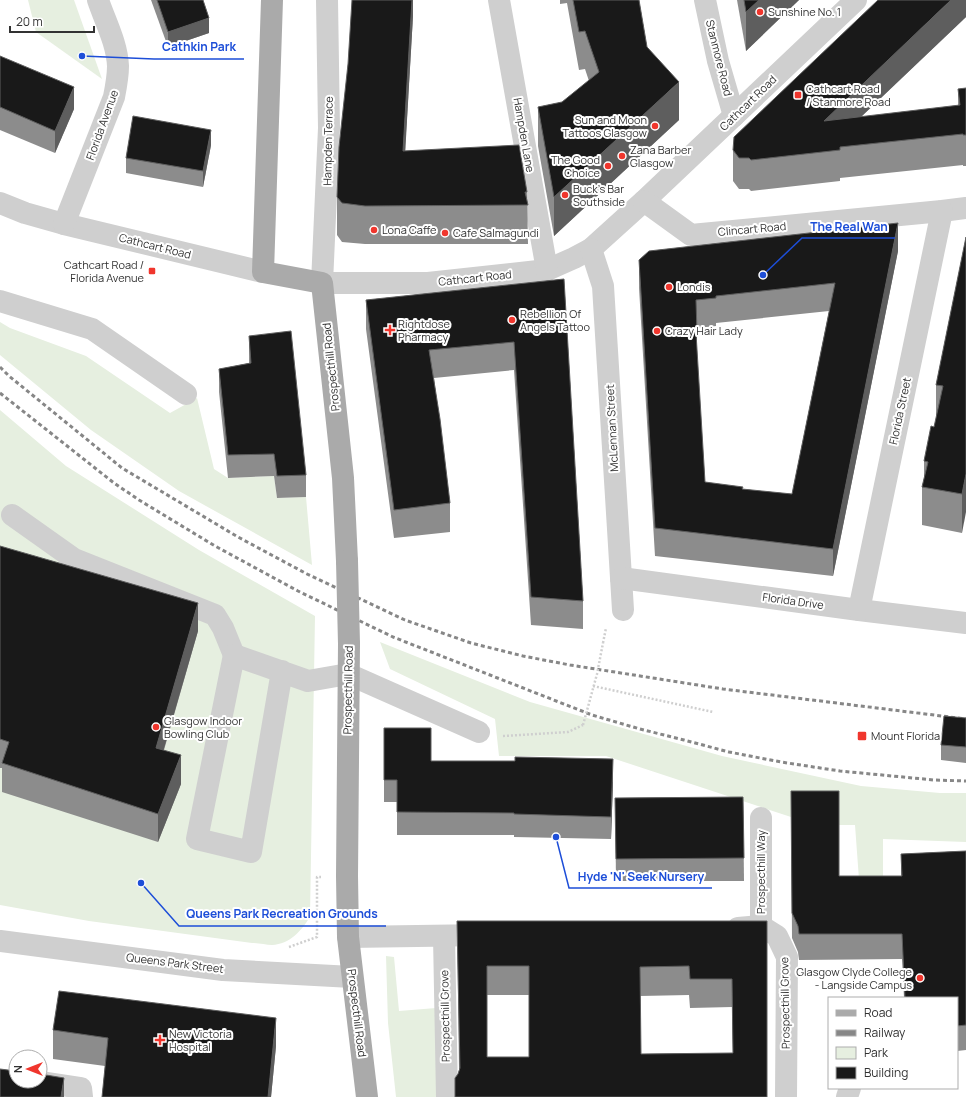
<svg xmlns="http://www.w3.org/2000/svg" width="966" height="1097" font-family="Manrope,sans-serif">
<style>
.green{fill:#e6efe0}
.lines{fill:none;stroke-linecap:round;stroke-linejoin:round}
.path{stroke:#cfcfcf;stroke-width:2.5;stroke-dasharray:2 2;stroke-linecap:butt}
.minor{stroke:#cfcfcf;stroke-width:22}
.major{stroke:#aaa;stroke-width:22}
.rail{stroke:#878787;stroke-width:3;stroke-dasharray:4 3;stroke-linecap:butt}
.path-bridge{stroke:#cfcfcf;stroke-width:2.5;stroke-dasharray:2 2;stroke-linecap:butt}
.major-bridge{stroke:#aaa;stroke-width:22}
.wall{fill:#8c8c8c;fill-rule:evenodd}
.shaded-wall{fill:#5e5e5e}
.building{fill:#191919;stroke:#5e5e5e;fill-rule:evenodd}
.poi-dot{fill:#f0362d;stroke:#fff;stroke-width:1.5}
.labels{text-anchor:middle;stroke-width:4;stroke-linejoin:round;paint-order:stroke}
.poi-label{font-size:11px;fill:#323232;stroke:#fff;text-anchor:start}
.street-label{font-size:11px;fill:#323232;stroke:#fff}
.leader{fill:none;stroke:#1d4ed8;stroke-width:1.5}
.callout-dot{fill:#1d4ed8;stroke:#fff;stroke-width:1.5}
.callout-label{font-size:12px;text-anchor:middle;font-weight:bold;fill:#1d4ed8;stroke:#fff;stroke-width:4;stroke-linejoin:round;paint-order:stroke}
</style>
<rect width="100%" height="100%" fill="#fff"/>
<g class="green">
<polygon points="28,0 74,0 102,79 36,32"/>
<polygon points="0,322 10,328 86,356 170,413 197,398 214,469 228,478 274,476 277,498 306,497 312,565 179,491 91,430 0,355"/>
<path d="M0,410l66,56 133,84 116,66 -5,301c-9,14 -20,27 -38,28 -6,0 -13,-2 -20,-2l-163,-22 -89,-16z"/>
<polygon points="380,642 530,702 722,756 861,786 940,793 966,793 966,842 883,839 883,897 860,893 855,825 839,825 839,816 791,817 606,756 499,756 495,719 390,669"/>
<polygon points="386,956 394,957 399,1011 436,1008 438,1097 396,1097 388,1023"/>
</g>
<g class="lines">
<g class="path">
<polyline points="603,643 606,628"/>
<polyline points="593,686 713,712"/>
<polyline points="503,736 568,732 583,725"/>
<polyline points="289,947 317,937 317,877 321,877"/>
</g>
<g class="minor">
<polyline points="327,0 329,128 322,283 428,283 547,270 574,258 591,249 644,201 856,0"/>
<polyline points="499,0 547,270"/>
<polyline points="705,0 718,61 734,116"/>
<polyline points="644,201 691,235 942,211 966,208"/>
<polyline points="0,203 25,213 64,224 263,272"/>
<path d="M64,224l50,-127c2,-10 4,-21 4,-31 -1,-23 -13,-45 -20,-66"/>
<polyline points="591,249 603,286 623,610"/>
<polyline points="0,301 92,329 186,394"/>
<polyline points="12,515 74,559 215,615 223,628 234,655"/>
<polyline points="621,578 859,610 966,623"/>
<polyline points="859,610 942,211"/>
<polyline points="282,671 251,852 197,839 234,655 308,681 348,674 479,732"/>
<polyline points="761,926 761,818"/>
<polyline points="738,928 761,926 777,936 787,957 786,1097"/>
<polyline points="444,936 447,1097"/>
<polyline points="348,937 486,935"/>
<polyline points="0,941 223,970 352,977"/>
<polyline points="35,1081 81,1088 82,1097"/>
<polyline points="847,1097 850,1088"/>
</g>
<g class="major">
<polyline points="272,0 263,272 322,283 343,478 347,561"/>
<polyline points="349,644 347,876 348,937 367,1097"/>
</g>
<g class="rail">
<polyline points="0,367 9,376 122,468 238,537 307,574 405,620 471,643 523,656 570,665 723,689 966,719"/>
<polyline points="0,393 114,483 139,500 215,546 298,591 393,637 592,715 640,729 684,740 729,752 781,762 840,771 934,780 966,781"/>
</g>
<polyline class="path-bridge" points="583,725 597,674 603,643"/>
<polyline class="major-bridge" points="347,561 349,644"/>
</g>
<g class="wall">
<polygon points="151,0 203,0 209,33 168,47"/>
<polygon points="413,0 413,16 405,151 527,192 528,244 365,244 342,242 337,235 337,197 348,64"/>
<polygon points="560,0 639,0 647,47 679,120 554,236 538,146 538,107 562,102 589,81 585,69 579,70 567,3 560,4"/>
<polygon points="737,0 799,0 746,51"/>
<polygon points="966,0 966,17 861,117 958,106 958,89 966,88 966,166 963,166 963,165 840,178 840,181 751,191 749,189 739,189 733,181 733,150"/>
<polygon points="0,56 74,109 55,153 0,130"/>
<polygon points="211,145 203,187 126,173 126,158"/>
<polygon points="966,237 962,533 922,525 922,487 924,478 924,461 936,420 936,385"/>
<path d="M898,251l-65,325 -178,-20 -16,-268v-28zM829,311l-37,183 -49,-5 -38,-7 -8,-121v-33l19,-2v-3z"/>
<polygon points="564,279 583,601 583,629 531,625 514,370 434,378 450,503 450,532 394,538 366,329 366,300"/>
<polygon points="249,336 306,475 306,497 277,498 274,476 228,478 219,392 219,369 249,363"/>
<polygon points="0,546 198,631 164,750 181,784 158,842 2,792 2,768 0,768"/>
<polygon points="966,718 966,763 941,760 941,745"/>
<polygon points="384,728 431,761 613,782 611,839 514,837 514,835 397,835 397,802 384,802"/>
<polygon points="791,791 839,876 901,876 901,854 966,851 966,1050 957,1051 957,998 904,998 902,959 799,960 798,952 792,938"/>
<polygon points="743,797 744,881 616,881 615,798"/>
<path d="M457,921h310v176l-309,-23 1,-4zM487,995h42v62h-42zM689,995l1,13 42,-1 1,46 -92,1 -1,-58z"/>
<polygon points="53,1030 276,1046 271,1097 102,1097 105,1066 53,1059"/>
</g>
<g class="shaded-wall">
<polygon points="412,0 413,0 413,16 403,190 403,151"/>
<polygon points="759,0 799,0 746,51 746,12"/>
<polygon points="951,0 966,0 966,17 824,152 824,121"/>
<polygon points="209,18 209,33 168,47 168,32"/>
<polygon points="679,82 679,120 554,236 554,197"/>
<polygon points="74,87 74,109 55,153 55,131"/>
<polygon points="211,130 211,145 203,187 203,171"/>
<polygon points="898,223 898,251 833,576 833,549"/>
<polygon points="966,474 966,512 962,533 962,494"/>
<polygon points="198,603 198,631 156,776 156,748"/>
<polygon points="181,755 181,784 158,842 158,814"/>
<polygon points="613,759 613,782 611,839 611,817"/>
<polygon points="276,1018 276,1046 271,1097 268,1097"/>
<polygon points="64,1078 64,1097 61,1097"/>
</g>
<g class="building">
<polygon points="157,0 203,0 209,18 168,32"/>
<polygon points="352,0 412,0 403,151 519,145 527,192 525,192 528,205 365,206 342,203 337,197 339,147 348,64"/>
<polygon points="573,0 639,0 647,47 679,82 554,197 538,107 562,102 599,72 585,31 579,32"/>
<polygon points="744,0 759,0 746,12"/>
<polygon points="878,0 951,0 824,121 960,105 958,89 966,88 966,135 963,135 963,134 840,147 840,150 751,160 749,158 739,158 733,150 734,137"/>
<polygon points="0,56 74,87 55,131 0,107"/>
<polygon points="133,116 211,130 203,171 126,158"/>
<path d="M898,223l-65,326 -178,-21 -16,-268 10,-9zM835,283l-43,211 -50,-5 1,-2 -38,-5 -9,-149h1l-1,-33 20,-2v-2z"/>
<polygon points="966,237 966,474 962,494 922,487 928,462 924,461 931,426 934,427 943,386 936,385"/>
<polygon points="564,279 583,601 531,597 514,342 429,350 440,419 450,503 394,510 366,300"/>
<polygon points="291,331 306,475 277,476 274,454 228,455 219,369 251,363 249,336"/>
<polygon points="0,546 198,603 156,748 181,755 158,814 2,763 9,742 0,739"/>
<polygon points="944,716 966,718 966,747 941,745"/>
<polygon points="384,728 431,728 431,761 515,761 515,757 613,759 611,817 514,814 514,813 397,812 397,780 384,780"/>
<polygon points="791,791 839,791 839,876 902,876 901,854 966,851 966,1025 957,1026 957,998 905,998 902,934 799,934 798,926 792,913"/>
<polygon points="743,797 744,858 616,859 615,798"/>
<path d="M457,921h310v176h-312v-19l3,-4 2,-6zM487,966h42v91h-42zM689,966l1,13h42l1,74 -92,1 -1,-87z"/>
<polygon points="59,991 276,1018 268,1097 102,1097 108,1038 53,1030"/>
<polygon points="0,1069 16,1071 16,1081 40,1081 40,1074 64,1078 61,1097 0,1097"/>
</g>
<g class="poi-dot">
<circle cx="760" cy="12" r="4"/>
<rect x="794" y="91" width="8" height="8" rx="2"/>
<circle cx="655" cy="126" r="4"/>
<circle cx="622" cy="156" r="4"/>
<circle cx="608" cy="166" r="4"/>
<circle cx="565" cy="195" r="4"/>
<circle cx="374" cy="230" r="4"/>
<circle cx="445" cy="233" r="4"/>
<rect x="148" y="267" width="8" height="8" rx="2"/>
<circle cx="669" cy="287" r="4"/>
<circle cx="512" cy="320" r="4"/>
<path d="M388 324h4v4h4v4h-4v4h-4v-4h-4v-4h4z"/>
<circle cx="657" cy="331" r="4"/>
<circle cx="156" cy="727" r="4"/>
<rect x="857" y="731" width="10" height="10" rx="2"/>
<circle cx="920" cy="978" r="4"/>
<path d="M158 1034h4v4h4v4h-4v4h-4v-4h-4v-4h4z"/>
</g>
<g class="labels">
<g class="poi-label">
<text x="768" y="16">Sunshine No. 1</text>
<text x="806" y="93">Cathcart Road<tspan x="806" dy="13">/ Stanmore Road</tspan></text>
<text x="647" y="124" text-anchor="end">Sun and Moon<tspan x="647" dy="13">Tattoos Glasgow</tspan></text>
<text x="630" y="154">Zana Barber<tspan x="630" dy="13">Glasgow</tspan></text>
<text x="600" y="164" text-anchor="end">The Good<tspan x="600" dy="13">Choice</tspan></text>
<text x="573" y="193">Buck's Bar<tspan x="573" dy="13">Southside</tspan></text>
<text x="382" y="234">Lona Caffe</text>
<text x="453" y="237">Cafe Salmagundi</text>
<text x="144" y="269" text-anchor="end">Cathcart Road /<tspan x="144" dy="13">Florida Avenue</tspan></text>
<text x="677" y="291">Londis</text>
<text x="520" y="318">Rebellion Of<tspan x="520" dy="13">Angels Tattoo</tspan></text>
<text x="398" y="328">Rightdose<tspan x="398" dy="13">Pharmacy</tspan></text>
<text x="665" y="335">Crazy Hair Lady</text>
<text x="164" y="725">Glasgow Indoor<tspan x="164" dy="13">Bowling Club</tspan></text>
<text x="871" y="740">Mount Florida</text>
<text x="912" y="976" text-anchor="end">Glasgow Clyde College<tspan x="912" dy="13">- Langside Campus</tspan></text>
<text x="169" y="1038">New Victoria<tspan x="169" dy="13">Hospital</tspan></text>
</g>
<g class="street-label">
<text transform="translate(719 58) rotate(76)" y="4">Stanmore Road</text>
<text transform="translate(748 103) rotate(-44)" y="4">Cathcart Road</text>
<text transform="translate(102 125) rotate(-70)" y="4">Florida Avenue</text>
<text transform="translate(524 135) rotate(80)" y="4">Hampden Lane</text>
<text transform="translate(328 141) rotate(-89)" y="4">Hampden Terrace</text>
<text transform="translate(752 229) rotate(-5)" y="4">Clincart Road</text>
<text transform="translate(155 246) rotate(14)" y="4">Cathcart Road</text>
<text transform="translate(475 278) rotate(-6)" y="4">Cathcart Road</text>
<text transform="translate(331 367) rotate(-96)" y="4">Prospecthill Road</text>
<text transform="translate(900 411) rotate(-78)" y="4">Florida Street</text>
<text transform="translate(612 428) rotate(-93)" y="4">McLennan Street</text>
<text transform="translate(793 601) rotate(8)" y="4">Florida Drive</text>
<text transform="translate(348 690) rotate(-89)" y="4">Prospecthill Road</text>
<text transform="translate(761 872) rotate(-90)" y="4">Prospecthill Way</text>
<text transform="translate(175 963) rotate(7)" y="4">Queens Park Street</text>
<text transform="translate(785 1003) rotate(-91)" y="4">Prospecthill Grove</text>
<text transform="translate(357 1013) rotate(83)" y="4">Prospecthill Road</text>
<text transform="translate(445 1016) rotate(-91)" y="4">Prospecthill Grove</text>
</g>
</g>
<path class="leader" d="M82 56L154 59H244M763 275L802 238H895M556 837L569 888H712M141 883L179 926H386"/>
<g class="callout-dot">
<circle cx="82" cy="56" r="4"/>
<circle cx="763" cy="275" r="4"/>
<circle cx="556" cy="837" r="4"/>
<circle cx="141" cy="883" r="4"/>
</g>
<g class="callout-label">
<text x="199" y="51">Cathkin Park</text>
<text x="849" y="231">The Real Wan</text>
<text x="641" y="881">Hyde 'N' Seek Nursery</text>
<text x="282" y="918">Queens Park Recreation Grounds</text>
</g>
<rect x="828" y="997" width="130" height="92" fill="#ffffff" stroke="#adadad"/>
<rect x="836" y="1010" width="20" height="6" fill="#aaaaaa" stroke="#adadad"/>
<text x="864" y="1017" font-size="12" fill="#323232">Road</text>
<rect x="836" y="1030" width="20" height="6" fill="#878787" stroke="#adadad"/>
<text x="864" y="1037" font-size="12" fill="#323232">Railway</text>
<rect x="836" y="1047" width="20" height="12" fill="#e6efe0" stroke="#adadad"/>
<text x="864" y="1057" font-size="12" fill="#323232">Park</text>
<rect x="836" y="1067" width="20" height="12" fill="#191919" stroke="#adadad"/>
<text x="864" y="1077" font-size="12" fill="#323232">Building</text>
<g transform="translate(28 1069) rotate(270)"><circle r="19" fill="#ffffff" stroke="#adadad"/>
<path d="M0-3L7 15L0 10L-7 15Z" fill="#f0362d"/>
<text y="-6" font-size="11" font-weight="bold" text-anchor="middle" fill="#323232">N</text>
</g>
<path d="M10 26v6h84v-6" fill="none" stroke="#323232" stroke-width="2"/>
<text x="16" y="26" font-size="12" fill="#323232" stroke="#ffffff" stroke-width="3" paint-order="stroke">20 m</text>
</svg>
